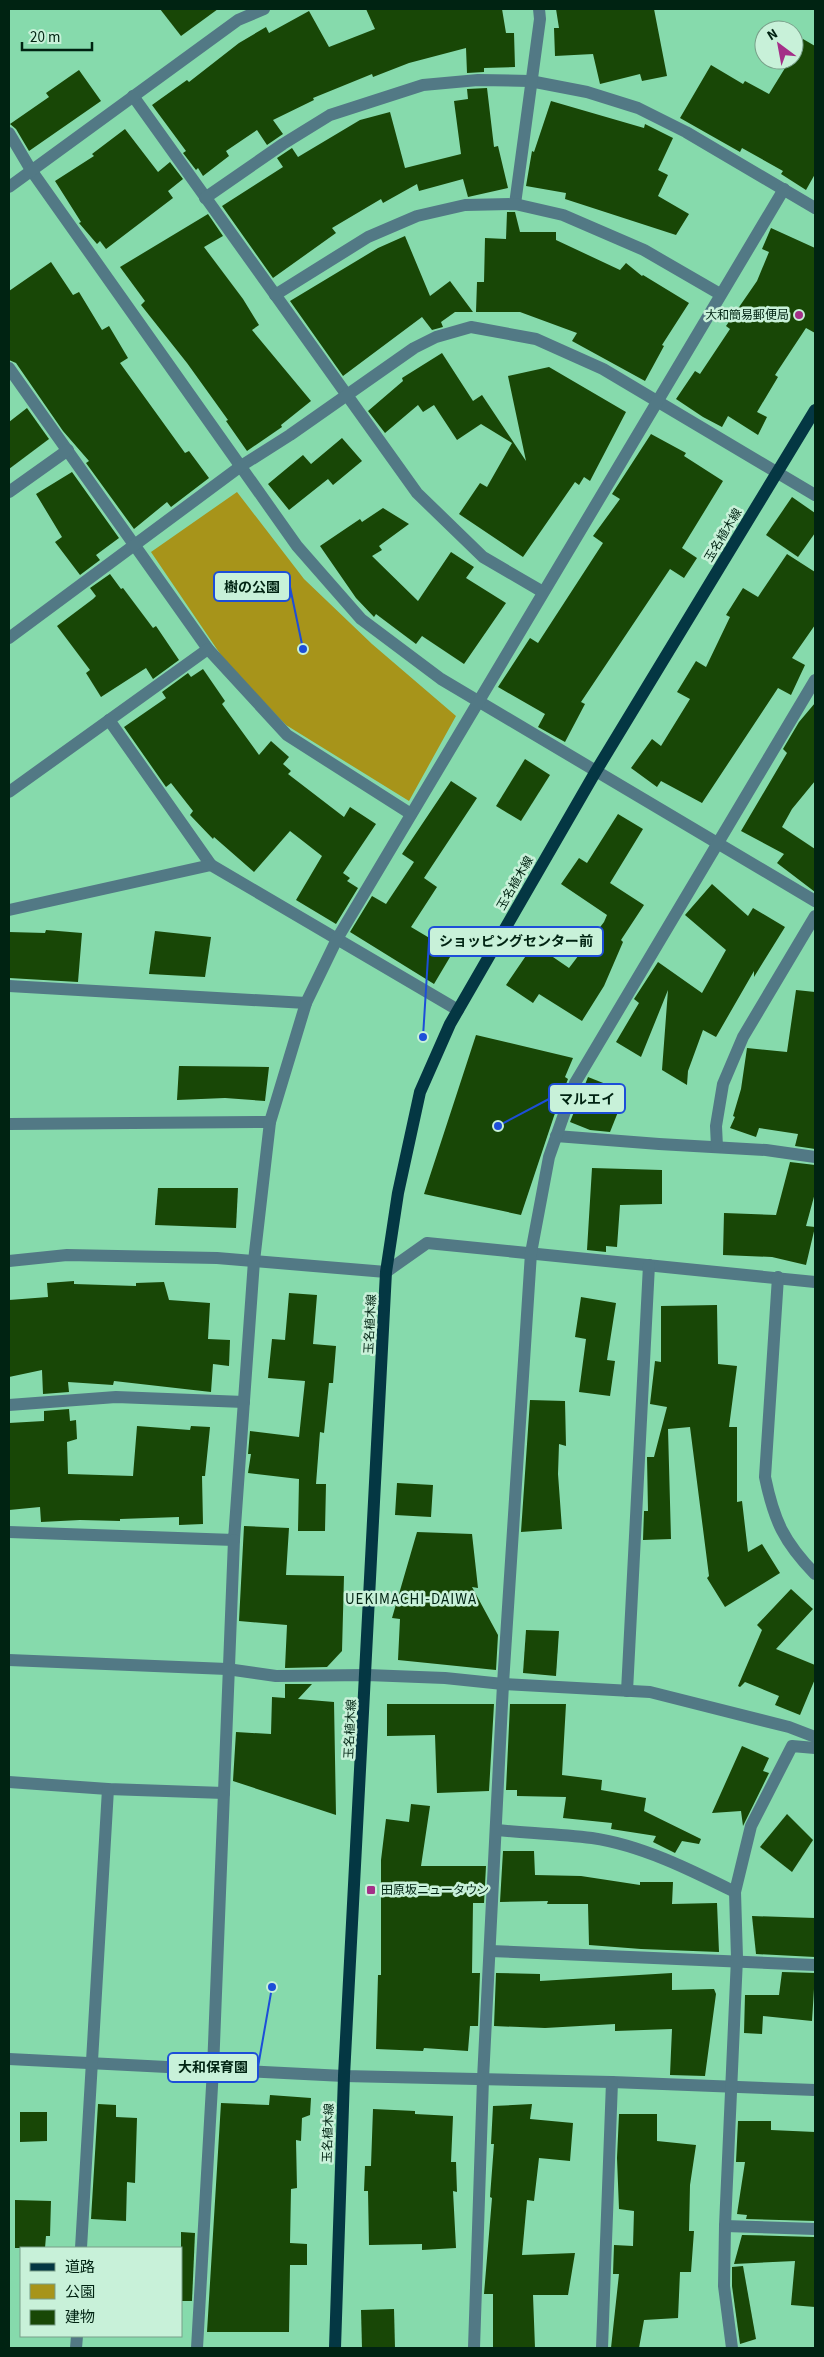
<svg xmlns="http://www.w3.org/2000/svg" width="824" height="2357" font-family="'Source Sans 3','Noto Sans JP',sans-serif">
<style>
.green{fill:#a7941a}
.building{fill:#184706}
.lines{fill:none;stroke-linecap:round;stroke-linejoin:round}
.minor{stroke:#527985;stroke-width:12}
.major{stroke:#043743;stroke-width:12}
.poi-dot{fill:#a42f88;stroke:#c8f1d9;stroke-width:2}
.labels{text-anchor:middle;stroke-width:5;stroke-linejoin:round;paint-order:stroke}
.poi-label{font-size:12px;fill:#002312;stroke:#c8f1d9;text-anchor:end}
.street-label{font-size:12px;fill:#002312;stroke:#c8f1d9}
.quarter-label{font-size:15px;letter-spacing:1px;fill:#002312;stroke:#c8f1d9}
.leader{fill:none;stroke:#1d4ed8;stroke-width:2}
.callout-dot{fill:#1d4ed8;stroke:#c8f1d9;stroke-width:2}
.callout{fill:#c8f1d9;stroke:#1d4ed8;stroke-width:2}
.callout-label{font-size:14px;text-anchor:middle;font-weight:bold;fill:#002312}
</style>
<rect width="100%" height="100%" fill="#86daac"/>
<polygon class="green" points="237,492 304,579 372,644 456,716 409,801 286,725 225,661 151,552"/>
<g class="building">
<polygon points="160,9 218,9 181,36"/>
<polygon points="366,9 502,9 506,33 514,33 515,67 484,68 484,72 467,73 466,48 409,63 373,77 372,74 313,98 314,100 273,120 283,134 267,145 257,130 226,151 229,156 203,176 198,168 196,170 183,153 186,151 152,105 187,80 189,82 239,43 266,27 269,33 309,11 329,47 375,29"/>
<polygon points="556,9 654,9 667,76 642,81 640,74 600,84 593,54 555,56 554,28 559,28"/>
<polygon points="803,39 815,46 815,174 806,190 781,174 783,171 742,148 740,152 680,118 711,65 743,84 745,81 769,94 790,60 794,60 794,54"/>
<polygon points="79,70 101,101 29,151 16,129 10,124 49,97 46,93"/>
<polygon points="487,88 494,147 498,146 508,188 468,197 463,179 419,191 417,184 383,203 381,199 332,228 336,233 273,278 222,206 283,167 277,158 292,148 298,157 360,120 390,112 405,168 461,154 454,101 468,99 467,89"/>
<polygon points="551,101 644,128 645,124 673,138 658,170 668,175 658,196 689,214 676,235 565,199 566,193 526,186 532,151 534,152"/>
<polygon points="125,129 158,172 170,162 183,179 168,191 173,198 106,249 100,241 97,244 79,223 81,222 55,181 94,156 92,154"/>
<polygon points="507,212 515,212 520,232 556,232 556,240 620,270 626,263 642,276 643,275 689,303 662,345 664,346 645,381 572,341 577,333 520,312 476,312 477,282 484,282 485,238 506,239"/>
<polygon points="208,214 223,236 204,247 243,299 259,325 252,330 311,401 281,425 282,427 247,451 226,421 228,420 187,363 141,305 145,301 120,267"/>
<polygon points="771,228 815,248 815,333 806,328 775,375 778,377 757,412 767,417 758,435 728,416 722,427 703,417 676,399 695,371 700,374 730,329 726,326 757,281 769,252 762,249"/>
<polygon points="405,236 430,296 450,281 473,312 455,312 441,322 443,327 432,330 422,317 343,376 290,301 378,248"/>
<polygon points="51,262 73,295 79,292 102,330 109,326 128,358 120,363 185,453 189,451 209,478 171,507 167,502 134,529 86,463 89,461 63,431 16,363 9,360 9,291"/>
<polygon points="442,353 473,401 482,395 526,461 508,376 549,367 626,412 590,481 584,477 579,485 575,482 523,557 459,514 480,483 487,487 512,443 481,424 457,440 434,405 423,412 418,405 385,433 368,411 403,381 402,378"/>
<polygon points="27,408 49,439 9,469 9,422"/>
<polygon points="651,434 686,453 684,456 723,481 682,548 697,558 684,578 670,569 581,702 585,704 565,742 538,727 545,714 498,687 530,638 538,643 603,543 593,536 620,499 612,494"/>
<polygon points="342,438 362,461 333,485 328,479 289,510 268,484 303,455 311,464"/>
<polygon points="72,472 119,538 96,555 100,560 80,575 55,542 62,537 36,494"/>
<polygon points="792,497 815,513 815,533 798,557 766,535"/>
<polygon points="383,508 409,524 379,546 382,550 372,556 418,601 451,552 474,567 466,578 506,603 464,664 422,636 416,644 376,614 374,617 356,598 320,546 360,519 362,522"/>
<polygon points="787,554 815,572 815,625 792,658 805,665 791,695 778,688 702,803 661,781 657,787 631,768 652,739 661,746 690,699 677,692 696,661 706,667 730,617 726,615 743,588 758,597"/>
<polygon points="110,574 121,589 123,588 153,628 156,626 179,660 153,679 146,668 101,697 86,673 90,670 57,626 93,599 96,596 90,588"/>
<polygon points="203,669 225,701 222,704 259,755 271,741 289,757 283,764 291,771 288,774 344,817 350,807 376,824 343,873 350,878 347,881 358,888 336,924 296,900 322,856 290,831 254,872 214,837 213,839 190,815 193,811 171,783 166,787 124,727 166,698 162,692 188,673 191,677"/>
<polygon points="815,703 815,781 792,809 782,827 815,849 815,892 777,863 784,854 741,831 787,753 783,749 799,722"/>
<polygon points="525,759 550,775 521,821 496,806"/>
<polygon points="451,781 477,798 424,878 437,887 411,927 453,952 434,984 350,932 372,896 386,904 414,862 402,854"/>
<polygon points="618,814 643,829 610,883 644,905 621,940 623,942 604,986 582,1021 539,994 533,1003 506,985 534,944 569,968 604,922 607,915 561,884 579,858 587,863"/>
<polygon points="712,884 748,916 753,908 785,927 754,977 754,971 716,1037 703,1030 688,1071 687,1085 662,1070 668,990 641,1057 616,1042 639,1003 634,999 658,962 702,993 726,950 685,915"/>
<polygon points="46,930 82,933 78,982 9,978 9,932 45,933"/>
<polygon points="155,931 211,937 205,977 149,974"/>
<polygon points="796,990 815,992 815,1149 795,1146 798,1134 759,1128 756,1137 730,1128 735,1117 733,1116 741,1089 747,1048 787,1052"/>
<polygon points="476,1035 573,1058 565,1077 568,1079 554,1116 521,1215 424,1194"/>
<polygon points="179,1066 269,1067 265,1101 225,1098 177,1100"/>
<polygon points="588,1077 626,1092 610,1132 590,1130 570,1122"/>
<polygon points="790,1162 815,1165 815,1193 806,1226 815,1227 806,1265 772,1257 723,1255 724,1213 776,1215"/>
<polygon points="592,1168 662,1170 662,1204 620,1205 617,1247 606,1246 606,1252 587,1250"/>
<polygon points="158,1188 238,1188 236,1228 155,1225"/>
<polygon points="74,1281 74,1284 136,1286 136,1283 164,1282 169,1300 210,1303 208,1339 230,1340 229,1366 213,1364 211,1392 114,1381 113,1385 68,1382 69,1392 43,1394 42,1370 9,1377 9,1300 48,1297 47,1283"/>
<polygon points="289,1293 317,1295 313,1344 336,1346 333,1383 329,1383 324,1433 320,1432 316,1484 326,1484 325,1531 298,1531 299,1479 248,1473 251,1454 248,1454 250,1431 299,1437 305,1381 268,1378 272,1339 285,1340"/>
<polygon points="581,1297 616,1303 607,1360 615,1361 610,1396 579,1392 586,1339 575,1337"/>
<polygon points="717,1305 718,1364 737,1366 729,1427 737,1427 737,1502 742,1501 748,1552 762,1544 780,1573 725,1607 707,1578 709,1576 690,1427 668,1429 671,1539 643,1540 644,1511 648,1511 647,1457 654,1457 667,1407 650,1404 655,1361 661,1362 661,1306"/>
<polygon points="530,1400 565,1401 566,1446 559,1444 558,1474 562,1529 521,1532"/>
<polygon points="69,1409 70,1421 76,1420 77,1439 67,1442 68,1474 133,1476 137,1426 190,1430 191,1426 210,1427 205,1476 202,1476 203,1524 179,1525 179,1517 120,1519 120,1521 80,1520 41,1522 40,1507 9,1510 9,1423 44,1421 44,1411"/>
<polygon points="397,1483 433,1485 431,1517 395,1515"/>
<polygon points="244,1526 289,1528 286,1575 344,1576 342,1651 327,1667 285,1668 287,1625 239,1621"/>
<polygon points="417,1532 472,1534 478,1588 472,1587 498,1635 496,1670 398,1660 400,1619 392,1618"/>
<polygon points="791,1589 813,1609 776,1649 815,1665 815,1679 800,1715 775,1705 779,1696 745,1682 740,1687 738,1686 762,1630 757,1625"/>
<polygon points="526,1630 559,1631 556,1676 523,1673"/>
<polygon points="285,1684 312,1684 298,1699 334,1702 336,1815 233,1781 236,1732 271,1734 272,1697 285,1698"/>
<polygon points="387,1704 494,1704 489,1791 437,1793 435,1735 387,1736"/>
<polygon points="510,1704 566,1704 562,1775 602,1780 601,1790 646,1798 644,1811 701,1839 699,1844 682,1841 675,1853 653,1842 656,1836 611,1829 612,1823 563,1818 566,1797 517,1796 517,1790 506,1790"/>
<polygon points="742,1746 769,1758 763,1771 769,1773 743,1826 741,1811 712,1813"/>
<polygon points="411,1804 430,1806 421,1866 486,1866 484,1903 473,1903 472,1973 480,1973 478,2026 470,2026 468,2051 424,2048 423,2051 376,2049 378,1975 381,1975 381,1860 386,1819 409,1822"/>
<polygon points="787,1814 813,1840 792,1872 760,1847"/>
<polygon points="503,1851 534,1851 535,1875 581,1876 640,1885 640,1882 673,1882 672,1904 717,1903 719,1952 641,1949 589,1945 588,1904 547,1904 548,1901 500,1902"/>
<polygon points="752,1916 815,1918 815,1957 756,1954"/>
<polygon points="782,1972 815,1973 812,2021 763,2016 762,2034 744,2033 745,1995 779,1995"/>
<polygon points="496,1973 540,1974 540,1981 672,1973 672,1990 714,1989 716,1994 705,2076 670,2075 672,2029 615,2031 615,2024 545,2028 494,2026"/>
<polygon points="270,2095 311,2098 310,2115 302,2118 301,2141 296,2140 297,2188 291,2189 290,2243 307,2244 307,2265 290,2265 289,2332 207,2332 221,2103 269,2105"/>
<polygon points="98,2104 116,2105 116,2117 137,2118 135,2183 127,2182 126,2221 91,2219"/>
<polygon points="532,2104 530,2119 573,2123 570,2161 539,2158 534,2201 527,2200 522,2255 575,2253 568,2295 533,2295 535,2348 493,2348 493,2294 484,2294 492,2198 490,2197 494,2144 491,2144 493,2106"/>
<polygon points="373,2109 415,2111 415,2114 453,2116 451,2162 456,2162 457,2192 453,2191 456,2248 422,2250 422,2244 369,2245 368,2191 364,2191 365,2166 371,2166"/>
<polygon points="20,2112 47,2112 47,2141 20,2142"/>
<polygon points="619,2114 657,2114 657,2141 696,2145 690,2185 689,2231 694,2231 691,2272 680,2272 678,2318 644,2320 639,2348 611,2348 619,2274 613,2274 614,2245 633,2246 634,2211 619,2209 617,2158"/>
<polygon points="738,2121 771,2121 771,2130 815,2132 815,2221 746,2219 747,2215 737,2214 745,2162 736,2162"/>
<polygon points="15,2200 51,2201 50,2236 46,2236 45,2248 15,2248"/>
<polygon points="181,2232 195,2233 192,2301 181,2301"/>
<polygon points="742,2235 815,2237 815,2307 791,2305 795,2261 734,2264"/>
<polygon points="743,2266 756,2339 740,2344 732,2286 732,2267"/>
<polygon points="394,2309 395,2348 362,2348 361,2310"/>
</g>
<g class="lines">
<g class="minor">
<polyline points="133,96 417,493 483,557 543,592"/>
<polyline points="9,133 31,170 297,546 361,619 441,679 815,901"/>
<polyline points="9,187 238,20 264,9"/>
<polyline points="205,198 283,144 330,115 423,85 478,80 530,81 587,92 638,108 686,132 815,208"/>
<polyline points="515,204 540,19 539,9"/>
<polyline points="275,295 368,237 417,216 465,205 515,204 563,215 644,250 720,294"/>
<polyline points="9,368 208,649 287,735 411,814"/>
<polyline points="9,492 68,450"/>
<polyline points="9,638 241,466 290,435 414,348 436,337 471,327 536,339 603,369 815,495"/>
<polyline points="109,720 211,865"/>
<polyline points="9,792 208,649"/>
<polyline points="9,910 211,865 458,1010"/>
<polyline points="9,986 306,1003"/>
<polyline points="9,1124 270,1122"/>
<polyline points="556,1136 659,1144 766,1150 815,1157"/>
<polyline points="717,1147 716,1126 723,1084 743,1037 815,916"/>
<polyline points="9,1261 67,1255 217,1258 386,1272 427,1243 815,1282"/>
<path d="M778,1277l-13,200c9,44 19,65 50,97"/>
<polyline points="9,1405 116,1397 244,1402"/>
<polyline points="9,1532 234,1540 254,1261 270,1122 306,1003 337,939 784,189"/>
<polyline points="9,1660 227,1669 276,1676 367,1675 445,1678 503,1684 650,1692 789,1727 815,1737"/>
<polyline points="627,1691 649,1265"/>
<polyline points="9,1782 108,1789 224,1793"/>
<path d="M496,1830c32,3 64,4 96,8 49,7 99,32 143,54"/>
<polyline points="490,1951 815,1965"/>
<polyline points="9,2059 344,2076 612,2082 815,2090"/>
<polyline points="725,2226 815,2229"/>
<polyline points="81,2248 108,1789"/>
<polyline points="76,2348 77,2336"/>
<polyline points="197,2348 213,2069 234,1540"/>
<polyline points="474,2348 483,2079 503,1684 531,1253 549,1157 575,1083 815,680"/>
<polyline points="602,2348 612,2082"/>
<polyline points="732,2348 724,2286 725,2226 737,1958 735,1892 751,1826 792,1746 815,1748"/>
</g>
<polyline class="major" points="335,2348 344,2076 386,1272 398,1193 420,1092 450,1024 596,771 815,410"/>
</g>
<g class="poi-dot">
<circle cx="799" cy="315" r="5"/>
<rect x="366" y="1885" width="10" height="10" rx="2.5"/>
</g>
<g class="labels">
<g class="poi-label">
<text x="789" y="319">大和簡易郵便局</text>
<text x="381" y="1894" text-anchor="start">田原坂ニュータウン</text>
</g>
<g class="street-label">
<text transform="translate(723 535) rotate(-59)" y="4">玉名植木線</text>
<text transform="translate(515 883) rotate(-60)" y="4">玉名植木線</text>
<text transform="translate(370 1324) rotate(-87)" y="4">玉名植木線</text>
<text transform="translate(350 1729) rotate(-87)" y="4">玉名植木線</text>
<text transform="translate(328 2133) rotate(-88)" y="4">玉名植木線</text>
</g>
<g class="quarter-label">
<text x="411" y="1604">UEKIMACHI-DAIWA</text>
</g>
</g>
<path class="leader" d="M303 649L290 587M423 1037L429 941M498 1126L549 1099M272 1987L258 2067"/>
<g class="callout-dot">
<circle cx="303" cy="649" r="5"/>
<circle cx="423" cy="1037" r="5"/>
<circle cx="498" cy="1126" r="5"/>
<circle cx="272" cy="1987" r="5"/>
</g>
<g class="callout">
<rect x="214" y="572" width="76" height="29" rx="5"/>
<rect x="429" y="927" width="174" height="29" rx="5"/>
<rect x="549" y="1084" width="76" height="29" rx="5"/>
<rect x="168" y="2053" width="90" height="29" rx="5"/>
</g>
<g class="callout-label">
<text x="252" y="592">樹の公園</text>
<text x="516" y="946">ショッピングセンター前</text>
<text x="587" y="1104">マルエイ</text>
<text x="213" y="2072">大和保育園</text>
</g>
<rect width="824" height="2357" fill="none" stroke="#002312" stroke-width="20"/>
<rect x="20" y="2247" width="162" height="90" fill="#c8f1d9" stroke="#789f89"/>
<rect x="30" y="2263" width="25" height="8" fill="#043743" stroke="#789f89"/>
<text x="65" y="2272" font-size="15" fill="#002312">道路</text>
<rect x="30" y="2284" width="25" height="15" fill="#a7941a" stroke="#789f89"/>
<text x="65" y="2297" font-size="15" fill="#002312">公園</text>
<rect x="30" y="2310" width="25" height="15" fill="#184706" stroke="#789f89"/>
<text x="65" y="2322" font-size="15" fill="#002312">建物</text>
<g transform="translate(779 45) rotate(328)"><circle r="24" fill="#c8f1d9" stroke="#789f89"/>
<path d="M0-4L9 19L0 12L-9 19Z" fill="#a42f88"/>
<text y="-8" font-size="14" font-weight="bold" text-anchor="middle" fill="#002312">N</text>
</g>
<path d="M22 42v8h70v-8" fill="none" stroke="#002312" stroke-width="2.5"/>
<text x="30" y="42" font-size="15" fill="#002312" stroke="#c8f1d9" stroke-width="4" paint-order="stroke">20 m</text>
</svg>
